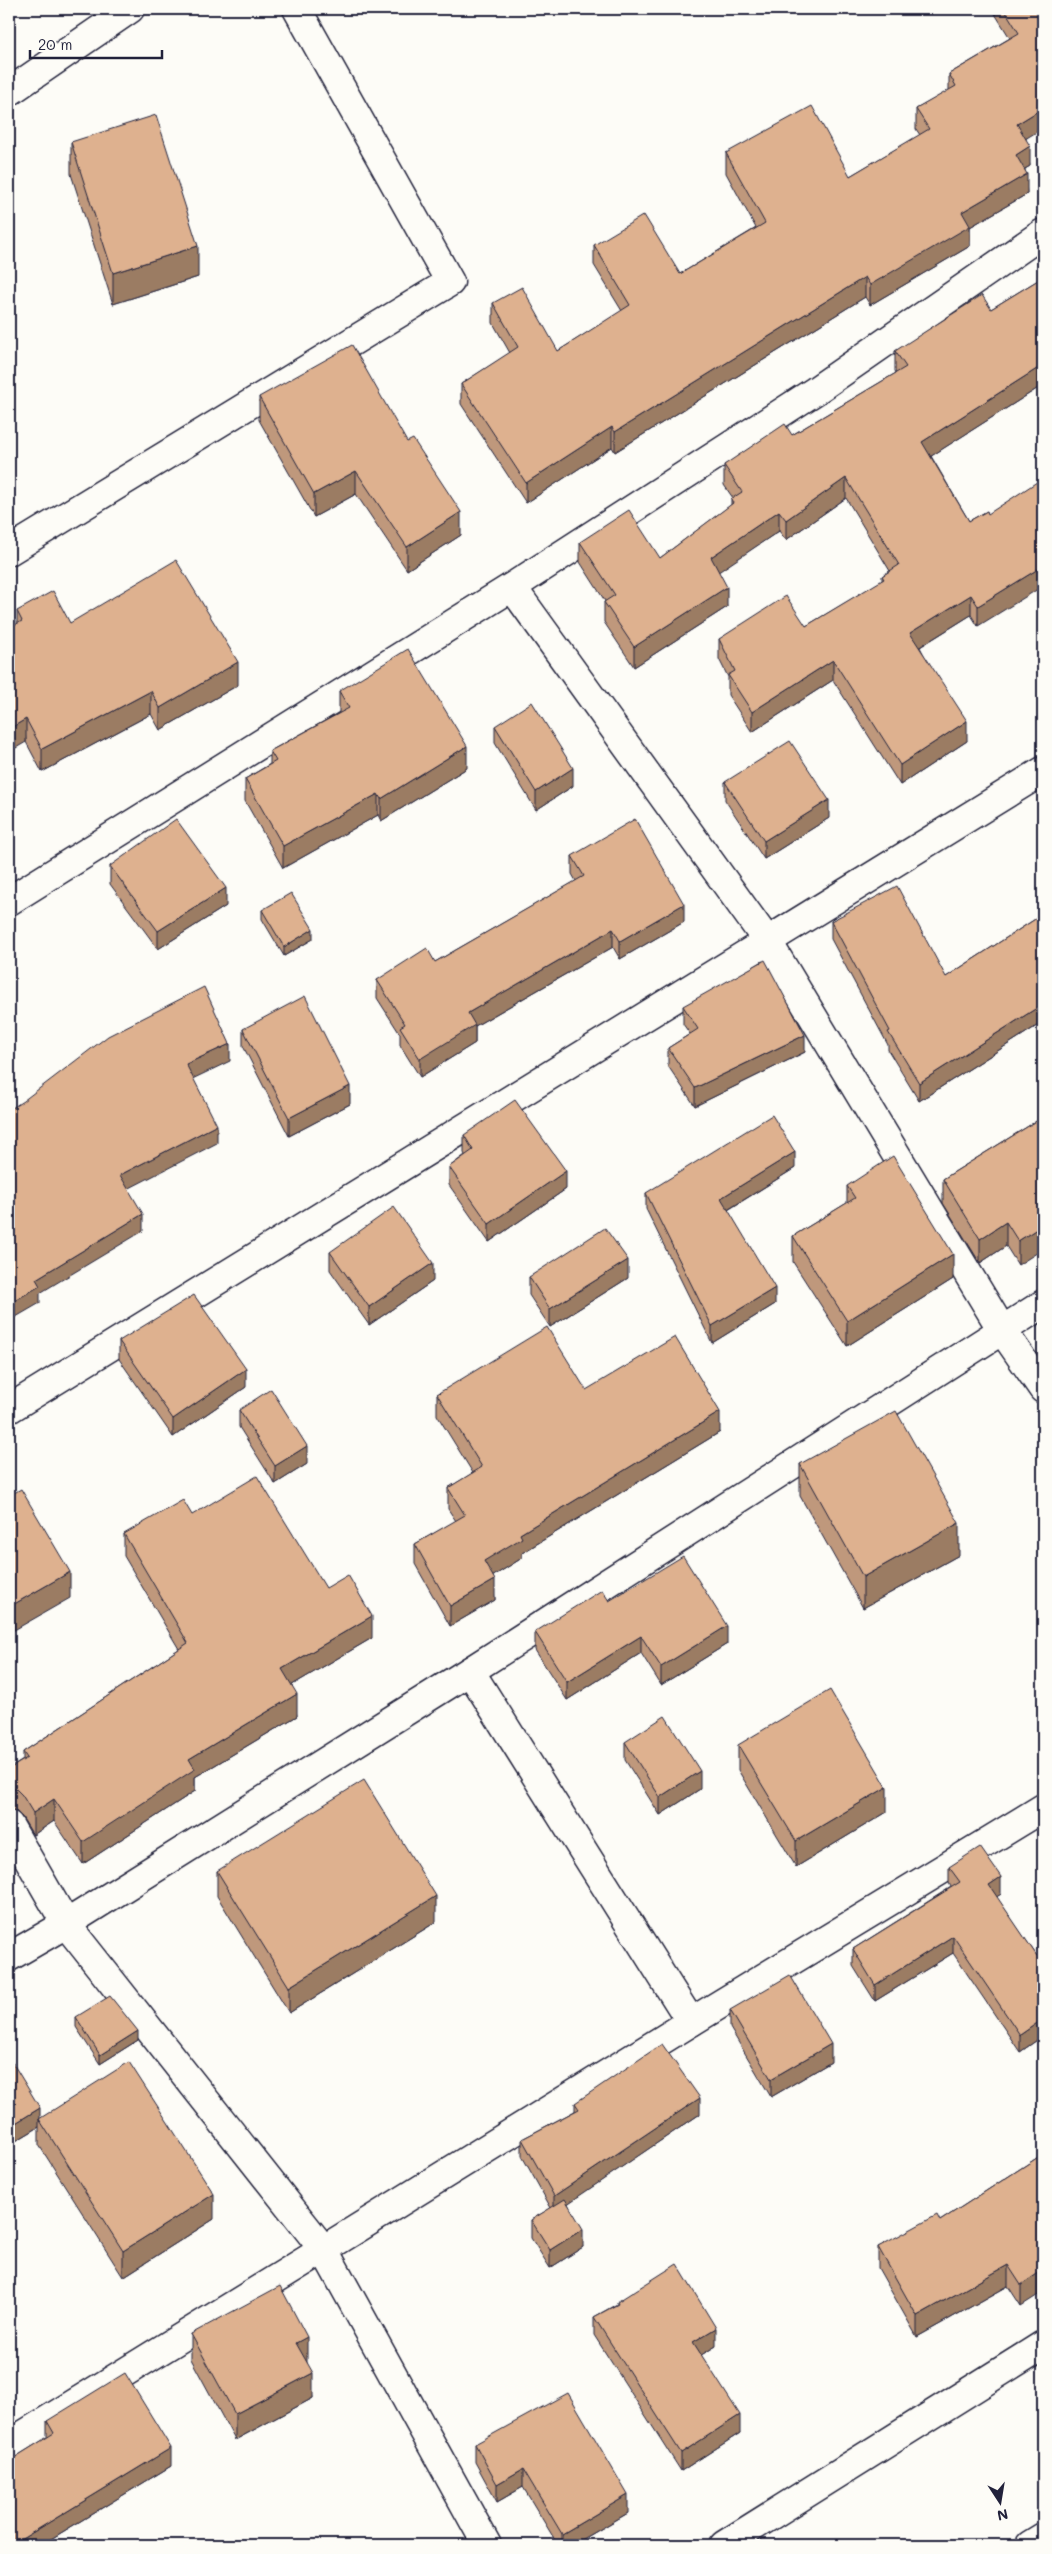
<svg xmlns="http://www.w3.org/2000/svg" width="1052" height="2554" font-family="Mali,sans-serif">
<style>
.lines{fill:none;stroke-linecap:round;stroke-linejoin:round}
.minor-casing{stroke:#22223b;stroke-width:31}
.trunk-casing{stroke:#22223b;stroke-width:31}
.minor{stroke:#fdfcf7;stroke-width:28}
.trunk{stroke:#fdfcf7;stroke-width:28}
.wall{fill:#bf987b;stroke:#22223b}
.shaded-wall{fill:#9b7c64;stroke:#22223b}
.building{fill:#deb18f;stroke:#22223b}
</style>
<rect width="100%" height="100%" fill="#fdfcf7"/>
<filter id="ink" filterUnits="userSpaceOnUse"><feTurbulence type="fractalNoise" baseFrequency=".02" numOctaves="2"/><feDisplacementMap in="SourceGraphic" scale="10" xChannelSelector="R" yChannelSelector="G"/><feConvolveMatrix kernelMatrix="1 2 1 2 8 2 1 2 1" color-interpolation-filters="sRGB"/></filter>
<g filter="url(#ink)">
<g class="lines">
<g class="minor-casing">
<g id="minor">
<polyline points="9,92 130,9"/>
<polyline points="9,551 450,282 297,9"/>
<polyline points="512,587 768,942 1002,1330 1043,1389"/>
<polyline points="9,901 512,587 815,391 1043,233"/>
<polyline points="9,1409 1043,771"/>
<polyline points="470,1671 691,2022"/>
<polyline points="9,1825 66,1924 324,2250 487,2545"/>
<polyline points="9,1957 66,1924 470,1671 1043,1304"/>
<polyline points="9,2444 691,2022 1043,1808"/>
<polyline points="724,2545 1043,2345"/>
</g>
</g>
<g class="trunk-casing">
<polyline id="trunk" points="1030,2545 1043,2537"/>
</g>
<use href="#minor" class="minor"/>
<use href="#trunk" class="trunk"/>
</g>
<g class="wall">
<polygon points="992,9 1043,9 1026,139 1030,166 1025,169 1027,194 970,227 970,246 870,305 865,297 615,452 612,447 526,503 461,404 461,384 510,353 493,323 493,303 558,351 622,311 594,265 594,245 680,274 756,228 726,173 726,153 850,176 920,135 916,129 916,109 949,91 949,74 1010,38"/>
<polygon points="71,142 198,277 113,304 71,174"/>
<polygon points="1043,277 1043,385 931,456 969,521 987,511 978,626 971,615 920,647 967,741 900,785 833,680 752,732 728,695 728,677 719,659 719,639 806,626 882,581 882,576 890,571 846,498 786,540 779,531 718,571 727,607 634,667 604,622 604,602 605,601 580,562 580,542 660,558 731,505 731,499 733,498 724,485 724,465 792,435 896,373 895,371 895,351 991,309"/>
<polygon points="259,397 407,442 461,535 407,570 356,494 314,517 259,420"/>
<polygon points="17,611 70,623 238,685 160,730 151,714 42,772 26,742 17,624"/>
<polygon points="339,691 467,768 381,821 378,815 283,868 245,801 245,779 270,764 270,751 339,713"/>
<polygon points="495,726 573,786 536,810 495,743"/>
<polygon points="725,782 829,818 764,859 725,800"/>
<polygon points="572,856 684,922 620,959 613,947 475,1026 475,1043 420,1077 400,1045 400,1034 377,998 377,980 435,962 576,881 572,874"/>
<polygon points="110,866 226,906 158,949 110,884"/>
<polygon points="262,910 313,939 284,956 262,919"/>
<polygon points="1043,914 1043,1022 919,1101 888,1050 888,1045 831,939 831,921 946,977"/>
<polygon points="683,1006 805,1052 695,1106 668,1066 668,1048 690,1034 683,1024"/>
<polygon points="243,1029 350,1104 289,1136 243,1046"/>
<polygon points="1043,1117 1018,1265 1006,1246 980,1263 943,1203 943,1179"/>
<polygon points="464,1135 566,1189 489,1242 449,1185 449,1167 465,1155 464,1153"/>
<polygon points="795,1168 728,1210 775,1304 712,1343 646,1209 646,1193"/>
<polygon points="847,1186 953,1279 847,1346 793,1262 793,1236 847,1203"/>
<polygon points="330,1252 433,1281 369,1325 330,1270"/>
<polygon points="529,1277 628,1278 550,1327 529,1295"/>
<polygon points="119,1341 246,1387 173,1437 119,1359"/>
<polygon points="586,1390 720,1432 522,1553 522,1558 493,1576 495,1600 450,1626 415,1564 415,1544 456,1521 448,1509 448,1488 473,1473 437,1415 437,1394"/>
<polygon points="239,1410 307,1464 275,1484 239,1427"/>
<polygon points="800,1464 959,1555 863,1608 800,1496"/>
<polygon points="192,1515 326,1588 372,1638 292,1685 297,1716 195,1777 195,1791 83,1864 54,1821 33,1835 22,1817 16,1811 10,1809 9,1769 23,1760 23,1752 179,1649 124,1556 124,1534"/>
<polygon points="609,1601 727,1644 661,1685 641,1653 567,1700 535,1650 535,1632"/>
<polygon points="625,1742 700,1789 660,1815 625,1760"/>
<polygon points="738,1745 887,1812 796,1867 738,1770"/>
<polygon points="949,1867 1001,1894 996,1897 1037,1956 1043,1952 1043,2036 1020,2052 953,1953 875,2001 853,1966 853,1949 951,1887 949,1883"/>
<polygon points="217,1871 436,1922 289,2013 217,1896"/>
<polygon points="730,2010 831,2062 771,2097 730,2028"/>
<polygon points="76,2017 138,2040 100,2064 76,2027"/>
<polygon points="9,2057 40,2119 214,2219 123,2277 39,2145 39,2127 9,2145"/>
<polygon points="575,2103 700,2114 568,2203 583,2247 550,2268 531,2238 531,2220 551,2208 522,2156 522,2139 575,2111"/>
<polygon points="1043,2154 1021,2306 1008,2286 917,2337 878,2268 878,2247 940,2221"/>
<polygon points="617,2302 716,2346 701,2355 740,2433 681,2471 594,2335 594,2317 617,2304"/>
<polygon points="191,2334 307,2362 313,2398 235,2440 191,2359"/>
<polygon points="47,2421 171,2466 41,2545 9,2545 47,2438"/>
<polygon points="475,2444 628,2513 573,2545 558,2545 523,2487 497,2502 475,2462"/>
</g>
<g class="shaded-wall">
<polygon points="1043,108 1043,128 1017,144 1017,124"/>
<polygon points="1030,146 1030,166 1016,174 1016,155"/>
<polygon points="1027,174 1027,194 970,227 970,246 870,305 870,285 962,212"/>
<polygon points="198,246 198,277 113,304 113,273"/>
<polygon points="865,277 865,297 615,452 615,432"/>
<polygon points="1043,365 1043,385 922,462 922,442"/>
<polygon points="612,427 612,447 526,503 526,483"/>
<polygon points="356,471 356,494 314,517 314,494"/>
<polygon points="846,478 846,498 786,540 786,520"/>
<polygon points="779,511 779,531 711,577 711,557"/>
<polygon points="461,512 461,535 407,570 407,547"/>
<polygon points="1043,566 1043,586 978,626 978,606"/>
<polygon points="727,587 727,607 634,667 634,647"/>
<polygon points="971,595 971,615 910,653 910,633"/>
<polygon points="833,660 833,680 752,732 752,712"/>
<polygon points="238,662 238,685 160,730 160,708"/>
<polygon points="151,691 151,714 42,772 42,749"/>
<polygon points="26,719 26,742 9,752 9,729"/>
<polygon points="967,721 967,741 900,785 900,765"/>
<polygon points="467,746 467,768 381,821 381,799"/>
<polygon points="573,768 573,786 536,810 536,792"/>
<polygon points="378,794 378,815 283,868 283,846"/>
<polygon points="829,800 829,818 764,859 764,841"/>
<polygon points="226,888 226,906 158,949 158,931"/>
<polygon points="684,904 684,922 620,959 620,941"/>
<polygon points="313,929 313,939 284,956 284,947"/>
<polygon points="613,929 613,947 475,1026 475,1043 420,1077 420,1059 468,1013"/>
<polygon points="1043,1004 1043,1022 919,1101 919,1083"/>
<polygon points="805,1035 805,1052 695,1106 695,1088"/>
<polygon points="230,1044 230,1061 186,1082 186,1064"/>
<polygon points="350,1086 350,1104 289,1136 289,1118"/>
<polygon points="217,1125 217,1143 120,1193 120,1175"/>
<polygon points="795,1152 795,1168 721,1214 721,1198"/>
<polygon points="566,1171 566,1189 489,1242 489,1224"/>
<polygon points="143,1214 143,1231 40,1293 40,1303 9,1321 9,1304 36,1279"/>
<polygon points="1006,1222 1006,1246 980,1263 980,1239"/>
<polygon points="1043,1225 1043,1249 1018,1265 1018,1241"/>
<polygon points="953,1254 953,1279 847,1346 847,1321"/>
<polygon points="628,1260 628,1278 550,1327 550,1309"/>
<polygon points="433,1263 433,1281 369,1325 369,1307"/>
<polygon points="775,1288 775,1304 712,1343 712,1326"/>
<polygon points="246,1369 246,1387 173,1437 173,1419"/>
<polygon points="720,1412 720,1432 522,1553 522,1558 484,1582 484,1561 520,1534"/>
<polygon points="307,1446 307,1464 275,1484 275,1466"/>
<polygon points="959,1523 959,1555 863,1608 863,1577"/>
<polygon points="70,1572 70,1598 9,1633 9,1607"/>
<polygon points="495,1580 495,1600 450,1626 450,1606"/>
<polygon points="372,1616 372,1638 282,1691 282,1669"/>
<polygon points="727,1626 727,1644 661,1685 661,1667"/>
<polygon points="641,1636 641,1653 567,1700 567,1682"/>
<polygon points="297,1694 297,1716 195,1777 195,1791 83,1864 83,1842 189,1759"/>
<polygon points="700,1771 700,1789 660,1815 660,1797"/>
<polygon points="887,1787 887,1812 796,1867 796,1841"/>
<polygon points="9,1788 10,1788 10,1809 9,1810"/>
<polygon points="54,1799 54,1821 33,1835 33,1813"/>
<polygon points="1001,1877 1001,1894 989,1902 989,1885"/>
<polygon points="436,1896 436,1922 289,2013 289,1987"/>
<polygon points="953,1936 953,1953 875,2001 875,1985"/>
<polygon points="1043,2019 1043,2036 1020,2052 1020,2035"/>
<polygon points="138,2031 138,2040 100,2064 100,2055"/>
<polygon points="831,2044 831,2062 771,2097 771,2079"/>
<polygon points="700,2098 700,2114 554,2213 554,2196"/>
<polygon points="40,2108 40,2122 39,2119 39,2127 9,2145 9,2127"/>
<polygon points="214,2194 214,2219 123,2277 123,2251"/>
<polygon points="583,2229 583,2247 550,2268 550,2250"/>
<polygon points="1008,2265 1008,2286 917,2337 917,2316"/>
<polygon points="1043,2270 1043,2292 1021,2306 1021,2285"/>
<polygon points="716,2328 716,2346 693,2360 693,2342"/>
<polygon points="307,2337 307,2362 296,2368 296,2343"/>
<polygon points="313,2373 313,2398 235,2440 235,2414"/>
<polygon points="740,2415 740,2433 681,2471 681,2453"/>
<polygon points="171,2448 171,2466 41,2545 12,2545"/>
<polygon points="523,2469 523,2487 497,2502 497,2484"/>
<polygon points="628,2495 628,2513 573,2545 562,2545 562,2534"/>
</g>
<g class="building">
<polygon points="1004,9 1043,9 1043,108 1017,124 1030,146 1016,155 1027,174 962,212 970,226 870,285 865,277 615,432 612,427 526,483 461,384 518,347 493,303 522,287 558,351 630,305 594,245 644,215 680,274 765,223 726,153 812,106 850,176 929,129 916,109 956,86 949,74 1019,33"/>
<polygon points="156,115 198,246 113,273 71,142"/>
<polygon points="1043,277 1043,365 922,442 969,521 987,511 988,514 1043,478 1043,566 978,606 971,595 910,633 967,721 900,765 833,660 752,712 728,675 735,671 719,639 786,596 806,626 884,579 882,576 899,565 846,478 786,520 779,511 711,557 727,587 634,647 604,602 615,595 580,542 629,510 660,558 733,503 731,499 742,492 724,465 785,424 792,435 906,367 895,351 982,295 991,309"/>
<polygon points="352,345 407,442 413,439 461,512 407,547 356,471 314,494 259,397"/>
<polygon points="176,560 238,662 160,708 151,691 42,749 26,719 9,729 9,628 22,621 17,611 53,591 70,623"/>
<polygon points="408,649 467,746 381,799 378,794 283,846 245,779 276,761 270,751 349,708 339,691"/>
<polygon points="532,702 573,768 536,792 495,726"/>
<polygon points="790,741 829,800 764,841 725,782"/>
<polygon points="176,819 226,888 158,931 110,866"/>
<polygon points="635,819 684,904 620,941 613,929 468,1013 475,1025 420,1059 400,1027 405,1024 377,980 427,948 435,962 584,876 572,856"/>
<polygon points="897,886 946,977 1043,914 1043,1004 919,1083 888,1032 890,1031 831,921"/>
<polygon points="291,893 313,929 284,947 262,910"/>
<polygon points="765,960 805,1035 695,1088 668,1048 698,1029 683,1006"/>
<polygon points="204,987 230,1044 186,1064 217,1125 120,1175 143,1214 36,1279 40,1286 9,1304 9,1110 23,1101 108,1036"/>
<polygon points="305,996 350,1086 289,1118 243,1029"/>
<polygon points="515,1100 566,1171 489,1224 449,1167 473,1150 464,1135"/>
<polygon points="772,1115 795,1152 721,1198 775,1288 712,1326 646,1193"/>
<polygon points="1043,1117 1043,1225 1018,1241 1006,1222 980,1239 943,1179"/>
<polygon points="893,1156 953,1254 847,1321 793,1236 855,1198 847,1186"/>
<polygon points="394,1207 433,1263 369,1307 330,1252"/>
<polygon points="605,1228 628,1260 550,1309 529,1277"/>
<polygon points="194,1295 246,1369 173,1419 119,1341"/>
<polygon points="547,1327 586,1390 675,1337 720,1412 520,1534 522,1538 484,1561 495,1580 450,1606 415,1544 465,1515 448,1488 482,1467 437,1394"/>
<polygon points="271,1389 307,1446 275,1466 239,1410"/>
<polygon points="896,1411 959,1523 863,1577 800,1464"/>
<polygon points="257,1476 326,1588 348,1575 372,1616 282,1669 297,1694 189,1759 195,1769 83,1842 54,1799 33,1813 22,1795 16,1789 9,1788 9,1769 27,1758 23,1752 188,1643 124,1534 183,1500 192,1515"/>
<polygon points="21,1489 70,1572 9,1607 9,1496"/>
<polygon points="683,1556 727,1626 661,1667 641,1636 567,1682 535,1632 602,1590 609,1601"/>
<polygon points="830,1690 887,1787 796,1841 738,1745"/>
<polygon points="665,1716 700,1771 660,1797 625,1742"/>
<polygon points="364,1780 436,1896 289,1987 217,1871"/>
<polygon points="980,1847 1001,1877 989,1885 1037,1956 1043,1952 1043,2019 1020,2035 953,1936 875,1985 853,1949 960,1882 949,1867"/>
<polygon points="790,1975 831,2044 771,2079 730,2010"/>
<polygon points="110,1996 138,2031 100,2055 76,2017"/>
<polygon points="662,2044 700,2098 554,2196 522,2139 579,2109 575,2103"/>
<polygon points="9,2057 40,2108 9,2127"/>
<polygon points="129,2062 214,2194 123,2251 39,2119"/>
<polygon points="1043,2154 1043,2270 1021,2285 1008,2265 917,2316 878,2247 937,2215 940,2221"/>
<polygon points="565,2199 583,2229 550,2250 531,2220"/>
<polygon points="677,2264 716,2328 693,2342 740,2415 681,2453 594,2317 618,2304 617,2302"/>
<polygon points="280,2286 307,2337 296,2343 313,2373 235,2414 191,2334"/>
<polygon points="125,2373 171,2448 12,2545 9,2545 9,2461 54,2433 47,2421"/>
<polygon points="568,2393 628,2495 562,2534 523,2469 497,2484 475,2444"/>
</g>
</g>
<rect width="1052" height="2554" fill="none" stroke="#fdfcf7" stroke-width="30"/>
<rect x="15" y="15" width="1022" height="2524" fill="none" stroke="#22223b" stroke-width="2" filter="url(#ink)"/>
<g transform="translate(1000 2502) rotate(168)" stroke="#fdfcf7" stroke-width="4" paint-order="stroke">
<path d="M0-4L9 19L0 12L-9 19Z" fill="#22223b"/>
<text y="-8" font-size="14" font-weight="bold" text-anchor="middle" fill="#22223b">N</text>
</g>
<path d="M30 50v8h132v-8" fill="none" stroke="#22223b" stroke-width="2.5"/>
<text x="38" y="50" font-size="15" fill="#22223b" stroke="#fdfcf7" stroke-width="4" paint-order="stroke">20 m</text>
</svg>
